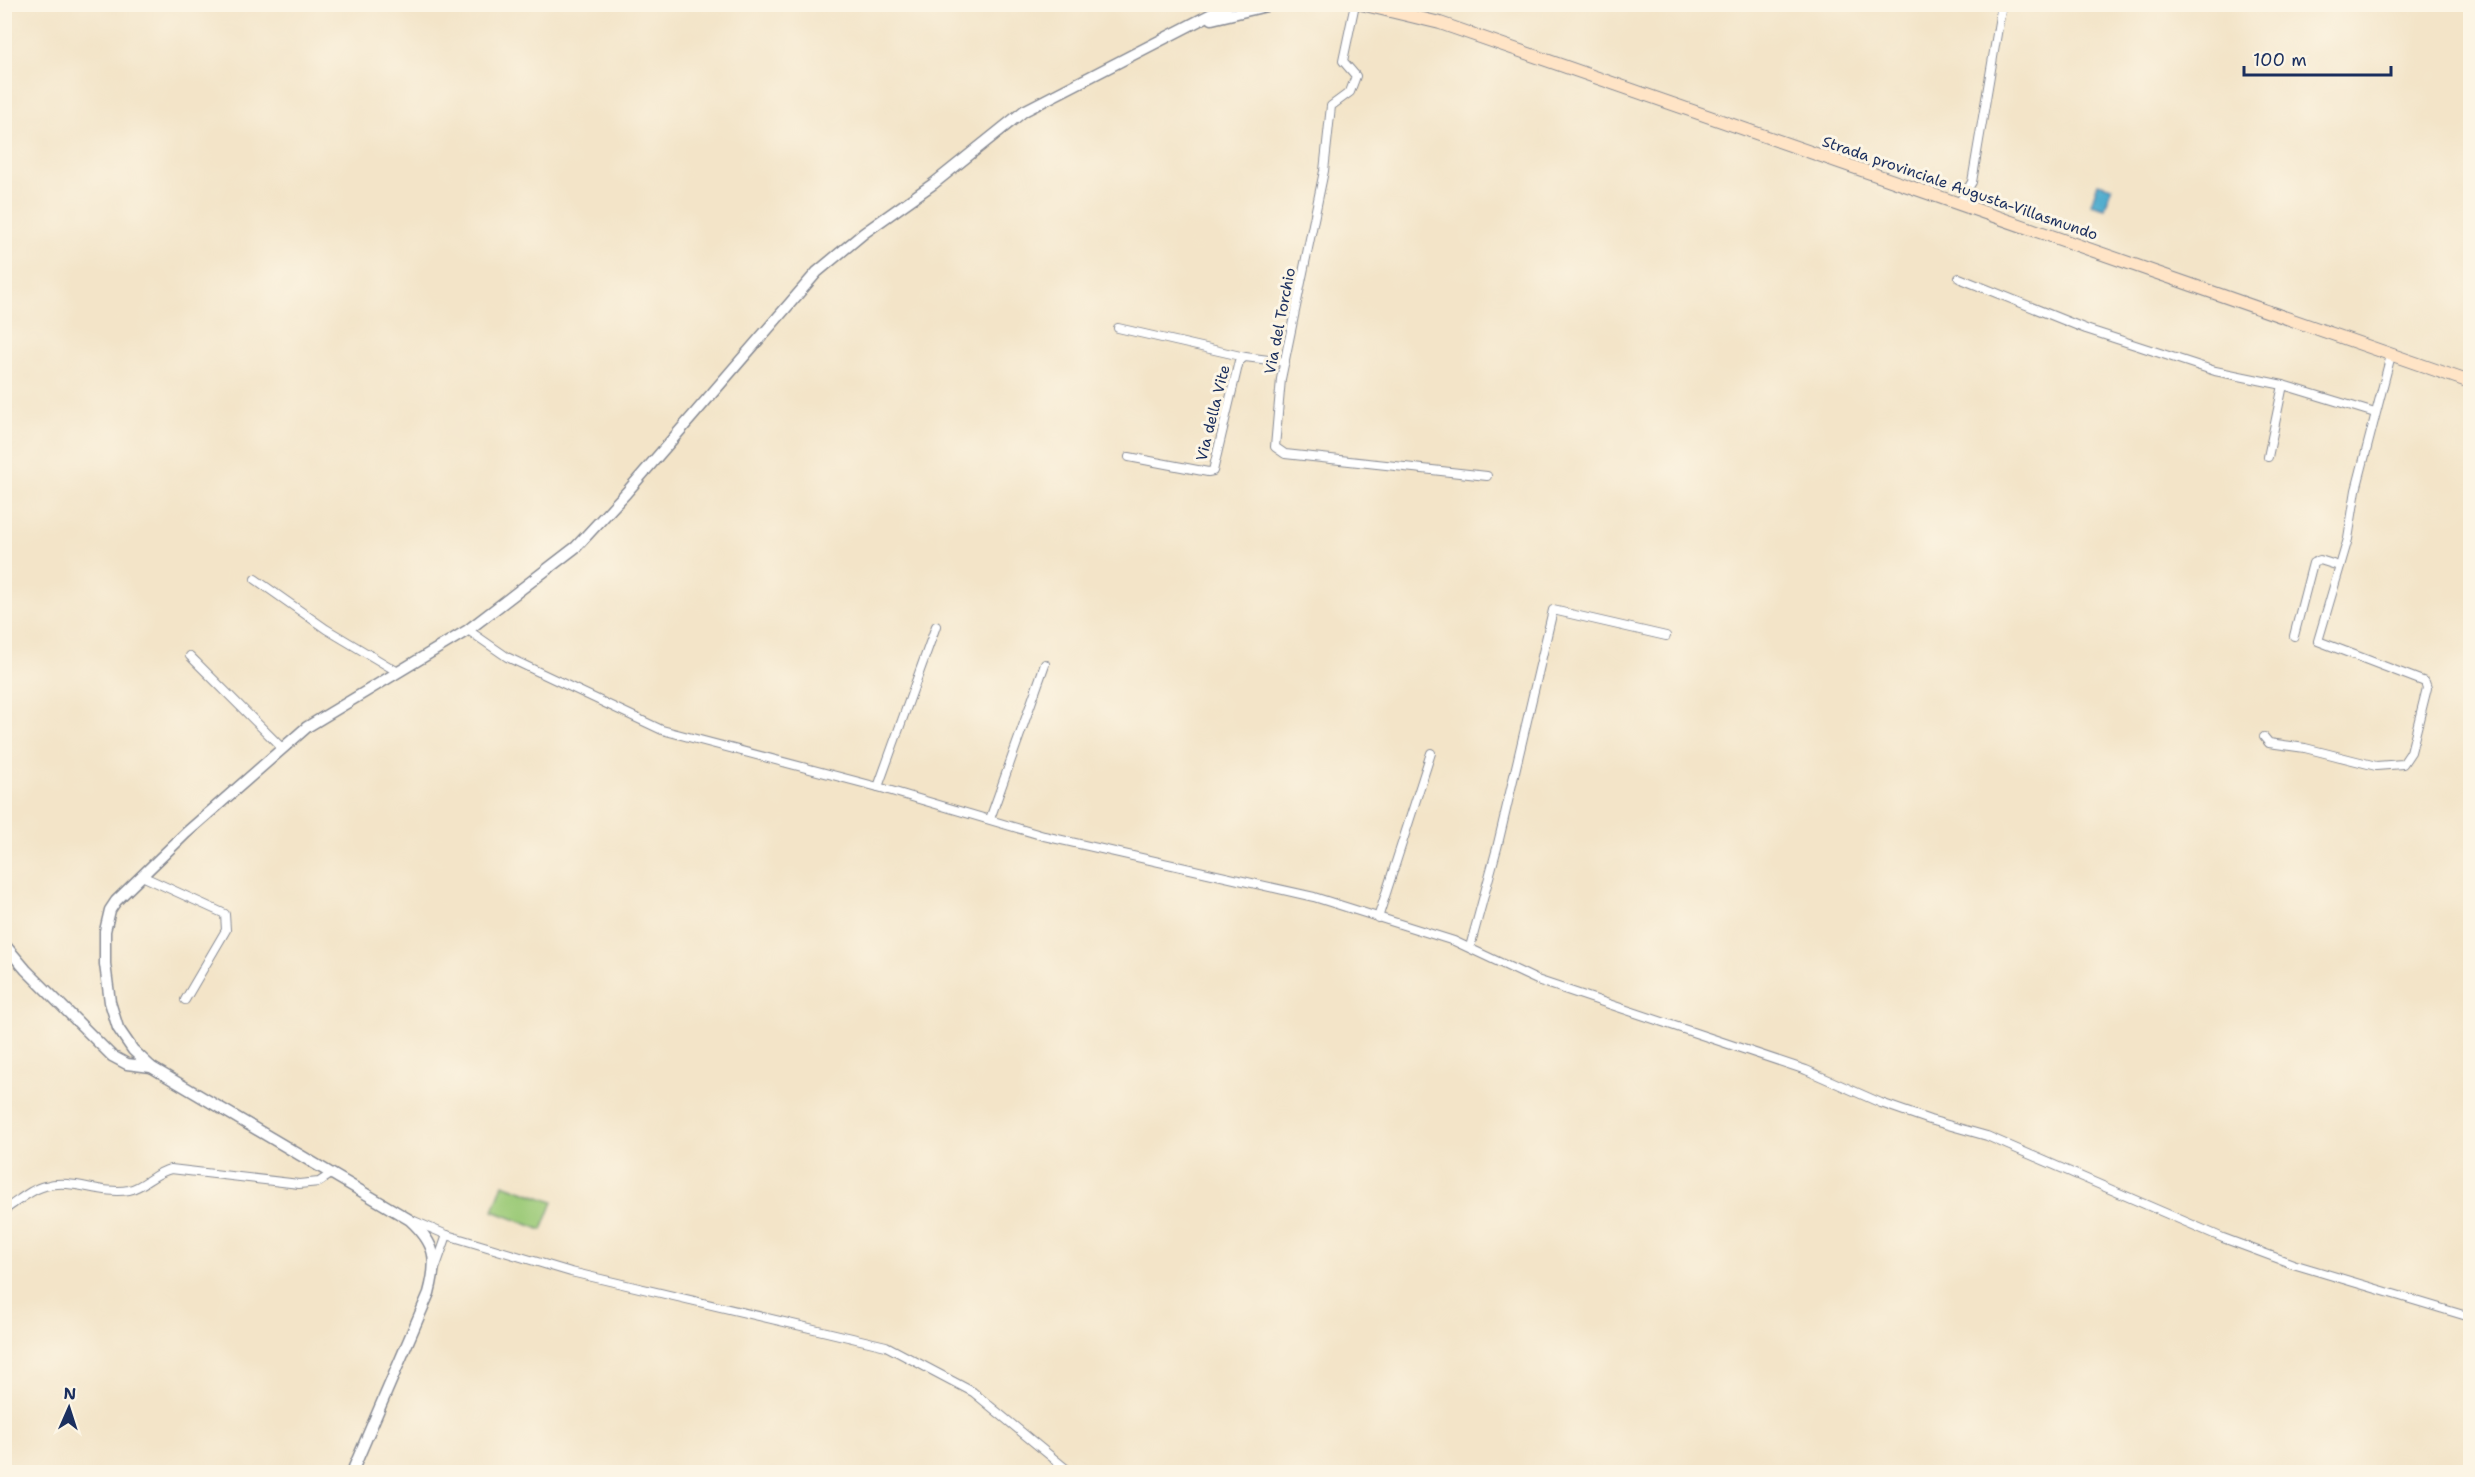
<svg xmlns="http://www.w3.org/2000/svg" width="2475" height="1477" font-family="'Shantell Sans',sans-serif">
<style>
.green{fill:#9cca78;stroke:#5c7c6b;stroke-width:1.5}
.water{fill:#4faccd;stroke:#356e96;stroke-width:1.5}
.lines{fill:none;stroke-linecap:round;stroke-linejoin:round}
.minor-casing{stroke:#878a93;stroke-width:10}
.tertiary-casing{stroke:#878a93;stroke-width:13}
.secondary-casing{stroke:#878a93;stroke-width:14}
.minor{stroke:#fff;stroke-width:8}
.tertiary{stroke:#fff;stroke-width:10}
.secondary{stroke:#ffe4c6;stroke-width:12}
.labels{text-anchor:middle;stroke-width:6;stroke-linejoin:round;paint-order:stroke}
.street-label{font-size:15px;fill:#1b2f5e;stroke:#fcf5e5}
</style>
<rect width="100%" height="100%" fill="#fcf5e5"/>
<filter id="ink" filterUnits="userSpaceOnUse"><feTurbulence type="fractalNoise" baseFrequency=".0167" numOctaves="2"/><feDisplacementMap in="SourceGraphic" scale="12" xChannelSelector="R" yChannelSelector="G"/><feConvolveMatrix kernelMatrix="1 2 1 2 8 2 1 2 1" color-interpolation-filters="sRGB"/></filter>
<filter id="wash" filterUnits="userSpaceOnUse"><feTurbulence type="fractalNoise" baseFrequency=".008" numOctaves="4" result="noise"/><feDisplacementMap in="SourceGraphic" scale="24" xChannelSelector="R" yChannelSelector="G"/><feGaussianBlur stdDeviation="1.35" result="paint"/><feColorMatrix in="noise" values="0 0 0 0 0 0 0 0 0 0 0 0 0 0 0 0 0 1.4 0 .05"/><feComposite in="paint" operator="in"/></filter>
<g filter="url(#wash)">
<rect width="100%" height="100%" fill="#f3e4c8"/>
<polygon class="green" points="503,1184 553,1202 542,1230 493,1211"/>
<polygon class="water" points="2098,183 2112,187 2105,208 2091,204"/>
</g>
<g filter="url(#ink)">
<g class="lines">
<g class="minor-casing">
<g id="minor">
<polyline points="1355,4 1343,61 1356,76 1350,92 1331,106 1324,171 1281,379 1275,447 1285,454 1487,476"/>
<polyline points="1959,203 1972,182 2002,4"/>
<polyline points="1959,278 2086,329 2215,371 2283,385 2375,413"/>
<polyline points="1118,328 1245,357"/>
<polyline points="1129,457 1208,472 1213,471 1239,361 1245,357 1285,362"/>
<polyline points="2268,457 2283,385"/>
<polyline points="255,579 326,629 398,672"/>
<polyline points="468,630 507,657 662,730 878,787 1044,836 1314,897 1454,941 1537,980 1806,1070 1881,1103 1930,1120 1987,1136 2223,1238 2293,1264 2470,1317"/>
<polyline points="2294,636 2313,563 2320,560 2339,566"/>
<polyline points="190,656 281,747"/>
<polyline points="2264,737 2269,743 2305,748 2376,766 2403,764 2411,752 2427,688 2425,682 2318,641 2348,539 2356,490 2391,355"/>
<polyline points="878,787 936,626"/>
<polyline points="990,819 1045,664"/>
<polyline points="142,876 225,914 226,930 185,1000"/>
<polyline points="1378,918 1431,753"/>
<polyline points="1470,947 1497,848 1553,610 1666,636"/>
<path d="M4,1210c13,-8 27,-21 41,-24 28,-8 55,9 84,4 15,-3 26,-18 42,-21l128,15 20,-2 12,-8"/>
<polyline points="414,1221 447,1235 571,1272 886,1346 973,1392 1070,1472"/>
<polyline points="435,1269 447,1235"/>
</g>
</g>
<g class="tertiary-casing">
<g id="tertiary">
<polyline points="1212,19 1275,4"/>
<polyline points="4,944 26,970 112,1056 127,1064 151,1067"/>
<path d="M352,1472l77,-179c9,-34 7,-49 -19,-73l-259,-153 -18,-17 -15,-22 -8,-26 -5,-38v-33l5,-21 6,-9 70,-68 121,-106 161,-97 108,-83 50,-54 191,-221 47,-39 69,-49 91,-73 207,-107"/>
</g>
</g>
<g class="secondary-casing">
<polyline id="secondary" points="1361,4 1440,23 2470,382"/>
</g>
<use href="#minor" class="minor"/>
<use href="#tertiary" class="tertiary"/>
<use href="#secondary" class="secondary"/>
</g>
</g>
<g class="labels">
<g class="street-label">
<text transform="translate(1960 188) rotate(19)" y="5">Strada provinciale Augusta-Villasmundo</text>
<text transform="translate(1280 321) rotate(-79)" y="5">Via del Torchio</text>
<text transform="translate(1213 413) rotate(-76)" y="5">Via della Vite</text>
</g>
</g>
<rect width="2475" height="1477" fill="none" stroke="#fcf5e5" stroke-width="24"/>
<g transform="translate(69 1408) rotate(3)" stroke="#fcf5e5" stroke-width="4.5" paint-order="stroke">
<path d="M0-4.5L10 22L0 15L-10 22Z" fill="#1b2f5e"/>
<text y="-9" font-size="16" font-weight="bold" text-anchor="middle" fill="#1b2f5e">N</text>
</g>
<path d="M2244 66v9h147v-9" fill="none" stroke="#1b2f5e" stroke-width="3"/>
<text x="2253" y="66" font-size="18" fill="#1b2f5e" stroke="#fcf5e5" stroke-width="4.5" paint-order="stroke">100 m</text>
</svg>
